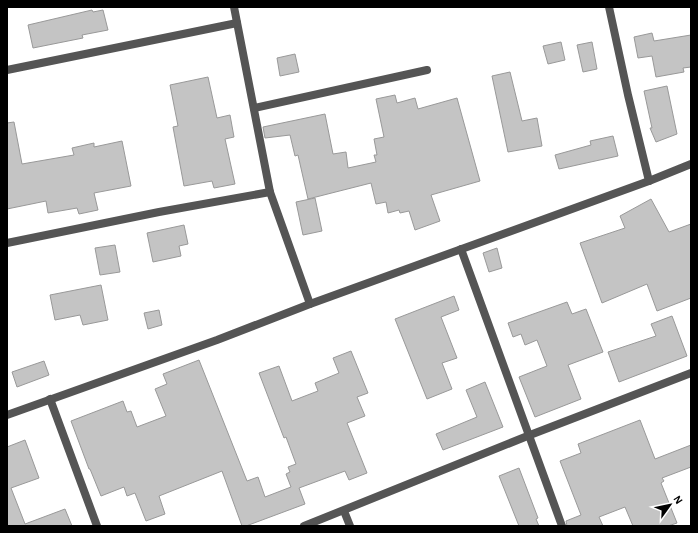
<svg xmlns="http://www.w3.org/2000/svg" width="698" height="533" font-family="'Alegreya Sans',sans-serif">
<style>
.building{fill:#c4c4c4;stroke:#999}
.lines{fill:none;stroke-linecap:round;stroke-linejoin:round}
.minor{stroke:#555;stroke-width:8}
</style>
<rect width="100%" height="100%" fill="#fff"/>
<g class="building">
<polygon points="92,10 93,12 103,10 108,30 82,35 83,38 33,48 28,25"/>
<polygon points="652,33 654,41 691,35 691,67 683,68 684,72 656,77 652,56 638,58 634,37"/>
<polygon points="561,42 565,60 548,64 543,46"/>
<polygon points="592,42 597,69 583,72 577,45"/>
<polygon points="295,54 299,72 280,76 277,58"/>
<polygon points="510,72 522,121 537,118 542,146 508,152 492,76"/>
<polygon points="208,77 217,118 230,115 234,137 225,139 235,184 214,188 212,181 184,186 173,127 178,126 170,85"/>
<polygon points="667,86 677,134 656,142 650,128 652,128 644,91"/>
<polygon points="395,95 397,103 415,98 418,109 457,98 480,181 431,195 440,221 415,230 409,211 400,213 399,210 388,213 386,202 376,204 371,183 308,199 298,155 295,156 290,135 265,138 263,127 325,114 333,154 346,152 348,168 376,162 374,155 377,155 374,139 384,137 376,99"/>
<polygon points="14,122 22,164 74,155 72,148 94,143 94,147 122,141 131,186 94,193 98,210 79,214 77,208 48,213 46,201 7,209 7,123"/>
<polygon points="613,136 618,156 559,169 555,155 591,145 590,141"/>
<polygon points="315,198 322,231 303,235 296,202"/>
<polygon points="651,199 669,232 691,224 691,298 657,311 647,284 602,303 580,243 625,228 620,216"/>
<polygon points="184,225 188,244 179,246 181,256 153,262 147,233"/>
<polygon points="115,245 120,272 100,275 95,248"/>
<polygon points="497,248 502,268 489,272 483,253"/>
<polygon points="101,285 108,320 83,325 80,315 55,320 50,295"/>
<polygon points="454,296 459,310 441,317 457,358 442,363 452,389 427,399 395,319"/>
<polygon points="567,302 572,314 586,309 603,352 568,365 581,399 535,417 519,377 547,366 537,340 525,345 521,334 513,337 508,323"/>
<polygon points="159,310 162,325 148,329 144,313"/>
<polygon points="672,316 687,356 619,382 608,352 656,336 651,324"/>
<polygon points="351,351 368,393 357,397 365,416 347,423 367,473 349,480 345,471 299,488 305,504 246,526 242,526 222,471 159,496 165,514 146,521 135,493 127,496 124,487 101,496 90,469 89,469 71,421 123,401 127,412 131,411 137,427 166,416 155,389 167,384 163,374 199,360 247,481 258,477 265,497 291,487 286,474 290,472 288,467 296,464 286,437 284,438 259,373 279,366 292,401 318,391 315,383 339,373 333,358"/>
<polygon points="44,361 49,375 17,387 12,372"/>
<polygon points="485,382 503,427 443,450 436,434 477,417 466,390"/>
<polygon points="640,420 655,459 691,445 691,467 662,478 664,481 661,483 677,523 668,526 633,526 625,507 599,517 603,526 567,526 566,521 581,515 560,461 581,453 578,444"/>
<polygon points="25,440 39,478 11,488 25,524 65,509 72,526 7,526 7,447"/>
<polygon points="519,468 538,518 536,519 539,526 519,526 499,476"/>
</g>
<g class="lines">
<g class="minor">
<polyline points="234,7 270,192 310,304"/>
<polyline points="609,7 628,95 649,181"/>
<polyline points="7,70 237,23"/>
<polyline points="254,108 427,70"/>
<polyline points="7,243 159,212 270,192"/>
<polyline points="461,249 562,526"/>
<polyline points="50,399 97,526"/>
<polyline points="7,415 217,340 310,304 649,181 691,164"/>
<polyline points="344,511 350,526"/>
<polyline points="304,526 530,435 691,373"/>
</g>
</g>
<rect width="698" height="533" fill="none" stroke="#000000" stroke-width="16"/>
<g transform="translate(670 505) rotate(57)" stroke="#ffffff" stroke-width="3" paint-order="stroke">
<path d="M0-3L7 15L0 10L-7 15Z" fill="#000000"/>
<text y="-6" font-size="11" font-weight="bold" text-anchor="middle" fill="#000000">N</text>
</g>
</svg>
